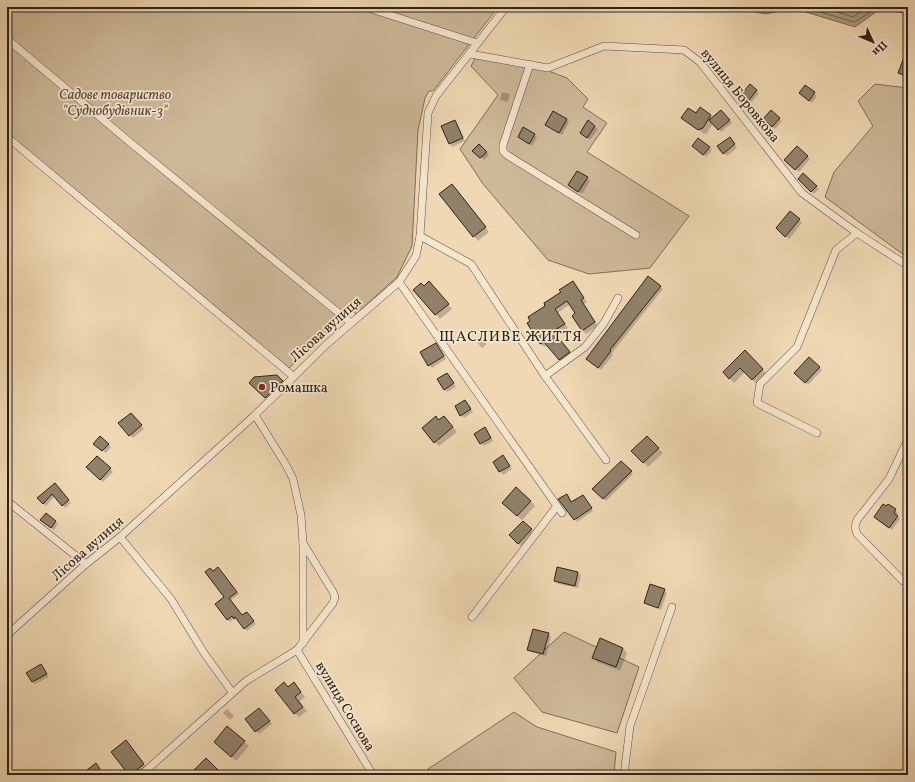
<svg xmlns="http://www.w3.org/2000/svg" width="915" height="782" font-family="Vollkorn,serif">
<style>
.green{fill:#ceb999;stroke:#7d6e5a}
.water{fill:#ad9a7f;stroke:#796a57}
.shadow{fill:#0003}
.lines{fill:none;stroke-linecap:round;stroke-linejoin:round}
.shore{stroke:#6c5e4c;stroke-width:1}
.stream{stroke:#796a57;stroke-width:2.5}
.building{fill:#91816a;stroke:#2c221a}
.minor-casing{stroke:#5d5040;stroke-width:8}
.minor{stroke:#f5e6ce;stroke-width:7}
.poi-dot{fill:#8f2418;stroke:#f5e6ce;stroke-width:1.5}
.labels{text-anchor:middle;stroke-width:3.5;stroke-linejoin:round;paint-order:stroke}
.park-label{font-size:14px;font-style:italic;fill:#54483a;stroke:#f5e6ce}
.street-label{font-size:14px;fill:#2c221a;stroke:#f5e6ce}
.poi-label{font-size:14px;fill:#2c221a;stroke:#f5e6ce;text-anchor:start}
.neighbourhood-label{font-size:15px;letter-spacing:1px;fill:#2c221a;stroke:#f5e6ce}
</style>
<rect width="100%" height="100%" fill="#efd8b3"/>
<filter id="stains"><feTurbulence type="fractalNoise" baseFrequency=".005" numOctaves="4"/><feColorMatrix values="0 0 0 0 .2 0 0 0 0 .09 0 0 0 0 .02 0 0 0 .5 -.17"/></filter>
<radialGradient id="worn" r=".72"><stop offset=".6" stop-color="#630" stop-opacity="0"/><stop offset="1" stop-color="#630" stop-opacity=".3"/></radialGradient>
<g class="green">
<polygon points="7,7 498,7 433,91 429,91 425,98 418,130 412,246 397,277 356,314 352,310 289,368 7,136"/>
<polygon points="477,55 530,64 567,78 588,99 583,107 607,123 587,152 689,216 650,268 589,274 548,260 483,184 460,149 498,95 471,66"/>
<polygon points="875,84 908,88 908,258 825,197 834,172 873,126 858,101"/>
<polygon points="564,632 639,667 617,733 542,712 514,678"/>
<polygon points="514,712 537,727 616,752 614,775 423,775 428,769"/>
</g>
<g class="water">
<polygon points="729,7 793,7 794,8 766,14"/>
<polygon points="799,7 879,7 880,9 855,27 799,10"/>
</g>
<g class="shadow">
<polygon points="756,91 759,93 749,106 739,97 744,93"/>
<polygon points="502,92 510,94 508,102 500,100"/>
<polygon points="800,93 814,93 817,96 812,103"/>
<polygon points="700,109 713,118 724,114 732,123 721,132 713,123 707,133 704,134 683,118 696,115"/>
<polygon points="779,118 782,121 775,129 768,122"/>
<polygon points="566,119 569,122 562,135 546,125"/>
<polygon points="455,121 465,141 452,147 442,127"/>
<polygon points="588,122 598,129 590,140 584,135"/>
<polygon points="534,135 537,137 532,146 519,137"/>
<polygon points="732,141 737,148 727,156 724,153"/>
<polygon points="479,145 489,155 484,160 474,151"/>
<polygon points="797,147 810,159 799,172 786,160"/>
<polygon points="709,148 712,150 706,157 696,149"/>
<polygon points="804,175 819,189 814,194 799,179"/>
<polygon points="587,178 590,181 582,194 572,187"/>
<polygon points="452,185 489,232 478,241 441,194"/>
<polygon points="790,212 802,223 789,239 780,231"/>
<polygon points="649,277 663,289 612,353 613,355 601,370 590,362"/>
<polygon points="573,282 587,302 584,304 598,326 586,334 583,330 577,314 570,304 558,313 568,328 556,335 573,356 563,363 548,345 545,347 541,344 528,323"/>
<polygon points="433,287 452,309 440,319 415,290"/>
<polygon points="481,337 487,344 482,348 476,341"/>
<polygon points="438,347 446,359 432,368 429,365"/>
<polygon points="745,352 767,374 757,384 745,372 734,383 724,372"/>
<polygon points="809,358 822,370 808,385 795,373"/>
<polygon points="276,376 286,386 270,401 250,383"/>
<polygon points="450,377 456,387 447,392 445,389"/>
<polygon points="468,404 473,412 464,418 461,415"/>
<polygon points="134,417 144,429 133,438 120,423"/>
<polygon points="439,421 448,421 457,432 439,446 435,442"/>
<polygon points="487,431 493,441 484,446 475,434"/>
<polygon points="647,437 663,453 648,467 633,451"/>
<polygon points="108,444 111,447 106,453 97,446"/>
<polygon points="503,456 512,469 503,475 494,462"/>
<polygon points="97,457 113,472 103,482 88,467"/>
<polygon points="621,462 633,474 606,501 594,489"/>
<polygon points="54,485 71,503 65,508 55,496 46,506 38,498"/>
<polygon points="567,496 572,503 585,499 593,511 577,522"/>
<polygon points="530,501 535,506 522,520 508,508"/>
<polygon points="888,505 898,513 896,516 900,519 892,530 878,520"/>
<polygon points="44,522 55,522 58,524 54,530"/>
<polygon points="523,522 534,533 521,546 510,535"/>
<polygon points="221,571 239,594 231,600 242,616 249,615 256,624 247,631 238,619 235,618 230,622 228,620 226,597 213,572"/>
<polygon points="578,573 581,575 578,588 558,584 555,581"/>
<polygon points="664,590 667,593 661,610 645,603"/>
<polygon points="548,634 551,637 546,656 531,652 528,649"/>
<polygon points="601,640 623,649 627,653 620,671 598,662 594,658"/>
<polygon points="41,666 49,677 35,684 33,682"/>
<polygon points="288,688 298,688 305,697 299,702 307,711 299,717 295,713"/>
<polygon points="227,709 234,716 230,720 223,713"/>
<polygon points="262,712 272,724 259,734 246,719"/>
<polygon points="228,728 249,746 236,761 219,746"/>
<polygon points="129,744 146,767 136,775 122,775 127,770"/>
<polygon points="96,764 100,770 93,775 89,770"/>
</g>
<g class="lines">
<g class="shore">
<polyline points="804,7 854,22 868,14 876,7"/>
<polyline points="821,7 853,17 869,7"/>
</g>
<polyline class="stream" points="876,7 908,13"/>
</g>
<g class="building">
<polygon points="907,49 908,49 908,77 898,73"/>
<polygon points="750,84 757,90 746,104 735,94 740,88 744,91"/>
<polygon points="805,85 815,92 809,101 799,93"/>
<polygon points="700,107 711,115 703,128 698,130 681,118 688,108 696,113"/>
<polygon points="721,110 730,120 718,130 709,120"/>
<polygon points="771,110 780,118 772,127 763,119"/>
<polygon points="553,111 567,119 559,133 545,125"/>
<polygon points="455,120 463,138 449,144 441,126"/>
<polygon points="588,120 595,126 587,138 580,133"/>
<polygon points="523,127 535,134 529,144 518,137"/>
<polygon points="730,137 735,144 723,154 717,146"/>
<polygon points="698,138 710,147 703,155 692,146"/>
<polygon points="479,144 487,152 480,158 472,151"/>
<polygon points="797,146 808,156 795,170 784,160"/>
<polygon points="577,171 588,177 578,192 568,185"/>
<polygon points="803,173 817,186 811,192 798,179"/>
<polygon points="452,184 486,227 473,237 439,194"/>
<polygon points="790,211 800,219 785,237 776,228"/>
<polygon points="648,276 661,286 610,350 611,351 598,368 586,359"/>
<polygon points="429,281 449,304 435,315 413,290 421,283 424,286"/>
<polygon points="573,281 584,298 581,300 595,322 582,331 572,316 575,313 567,301 555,309 565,324 553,331 570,352 559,360 544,342 540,344 527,323 530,321 528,317 545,306 544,303 561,292 559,290"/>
<polygon points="436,343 444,356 428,366 420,352"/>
<polygon points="745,350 763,369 752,380 740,368 729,379 723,372"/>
<polygon points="809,357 820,367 805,383 794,373"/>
<polygon points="447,373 454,383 444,390 437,379"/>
<polygon points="277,375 283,381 265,398 249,383 254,377"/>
<polygon points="465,400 471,409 460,416 455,406"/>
<polygon points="131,413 142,425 129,436 118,423"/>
<polygon points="436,416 438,420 444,416 453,427 434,443 422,428"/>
<polygon points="485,427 491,438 480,444 474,434"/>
<polygon points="100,436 109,444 102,451 93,444"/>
<polygon points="647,436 659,448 643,463 631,451"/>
<polygon points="503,455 510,466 499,472 493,462"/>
<polygon points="97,456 111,468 100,480 86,467"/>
<polygon points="621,461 632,471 603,499 592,489"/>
<polygon points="55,483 69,500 62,506 52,494 43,504 37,498"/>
<polygon points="516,487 531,501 517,516 502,503"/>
<polygon points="567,494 571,502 583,495 592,508 574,520 558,499"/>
<polygon points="883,504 886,506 888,504 896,509 894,513 898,516 889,528 874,517"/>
<polygon points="46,513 56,521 51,528 40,520"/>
<polygon points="523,521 532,529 518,544 509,535"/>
<polygon points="218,567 237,592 229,598 242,615 247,612 254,621 244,629 235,617 234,619 232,616 227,620 215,604 224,597 205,572 210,568 213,571"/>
<polygon points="557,567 578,572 575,586 554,581"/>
<polygon points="650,584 665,589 658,608 644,603"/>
<polygon points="533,629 549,633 543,654 527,650"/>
<polygon points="600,638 623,648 616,667 592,658"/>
<polygon points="41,664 47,674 32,682 26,673"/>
<polygon points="284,682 288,687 294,682 301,692 295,697 303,707 294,714 275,690"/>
<polygon points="259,708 270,721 255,732 245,719"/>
<polygon points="227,726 245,741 231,757 214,742"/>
<polygon points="126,740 144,764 130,775 119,775 125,770 111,752"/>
<polygon points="206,758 223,775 189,775"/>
<polygon points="96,763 100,769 91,775 87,770"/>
</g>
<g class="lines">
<g class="minor-casing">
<g id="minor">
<polyline points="365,7 477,43"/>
<polyline points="7,39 132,144 351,323"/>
<polyline points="470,54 548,68 604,46 684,50 700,62 802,193 857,233 908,266"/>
<polyline points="530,64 503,145 503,151 507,155 636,235"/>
<polyline points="7,137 293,376"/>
<polyline points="420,236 471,264 545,376 585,347 604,323 618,298"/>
<polyline points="399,282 557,506 472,617"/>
<polyline points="545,376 606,460"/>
<polyline points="255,415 286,465 293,479 301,515 303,543 303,643"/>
<polyline points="817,433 757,403 760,384 797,347 836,250 857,233"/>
<polyline points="908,439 889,479 857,520 855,527 857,534 903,581 908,583"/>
<polyline points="7,501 86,564"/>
<polyline points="557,506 562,513"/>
<polyline points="120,537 171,599 204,653 232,692"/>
<polyline points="7,635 86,564 120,537 255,415 327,344 399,282 416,256 420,236 428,113 436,96 506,7"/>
<polyline points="297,650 373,775"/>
<polyline points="141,775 246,681 297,650 333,603 335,597 333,592 303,543"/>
<polyline points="624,775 630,726 672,607"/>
</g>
</g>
<use href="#minor" class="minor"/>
</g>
<circle class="poi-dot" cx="262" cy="387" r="4"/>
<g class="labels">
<g class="park-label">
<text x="115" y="99">Садове товариство<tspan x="115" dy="16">"Суднобудівник-3"</tspan></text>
</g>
<g class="street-label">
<text transform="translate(741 95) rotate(51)" y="5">вулиця Боровкова</text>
<text transform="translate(325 329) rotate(-42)" y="5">Лісова вулиця</text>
<text transform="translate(87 548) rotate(-41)" y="5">Лісова вулиця</text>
<text transform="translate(346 706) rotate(59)" y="5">вулиця Соснова</text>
</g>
<g class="poi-label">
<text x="270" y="392">Ромашка</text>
</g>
<g class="neighbourhood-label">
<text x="511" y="341">ЩАСЛИВЕ ЖИТТЯ</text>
</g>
</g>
<rect width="915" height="782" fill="none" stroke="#efd8b3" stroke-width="24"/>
<rect x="8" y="8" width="899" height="766" fill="none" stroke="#2c221a" stroke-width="2"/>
<rect x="12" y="12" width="891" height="758" fill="none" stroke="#2c221a"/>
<g transform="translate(873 42) rotate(134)" stroke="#f5e6ce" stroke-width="3" paint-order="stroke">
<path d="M0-3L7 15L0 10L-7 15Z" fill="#2c221a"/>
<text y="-6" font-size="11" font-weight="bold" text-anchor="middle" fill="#2c221a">Пн</text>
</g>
<rect width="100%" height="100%" filter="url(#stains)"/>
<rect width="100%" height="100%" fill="url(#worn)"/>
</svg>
